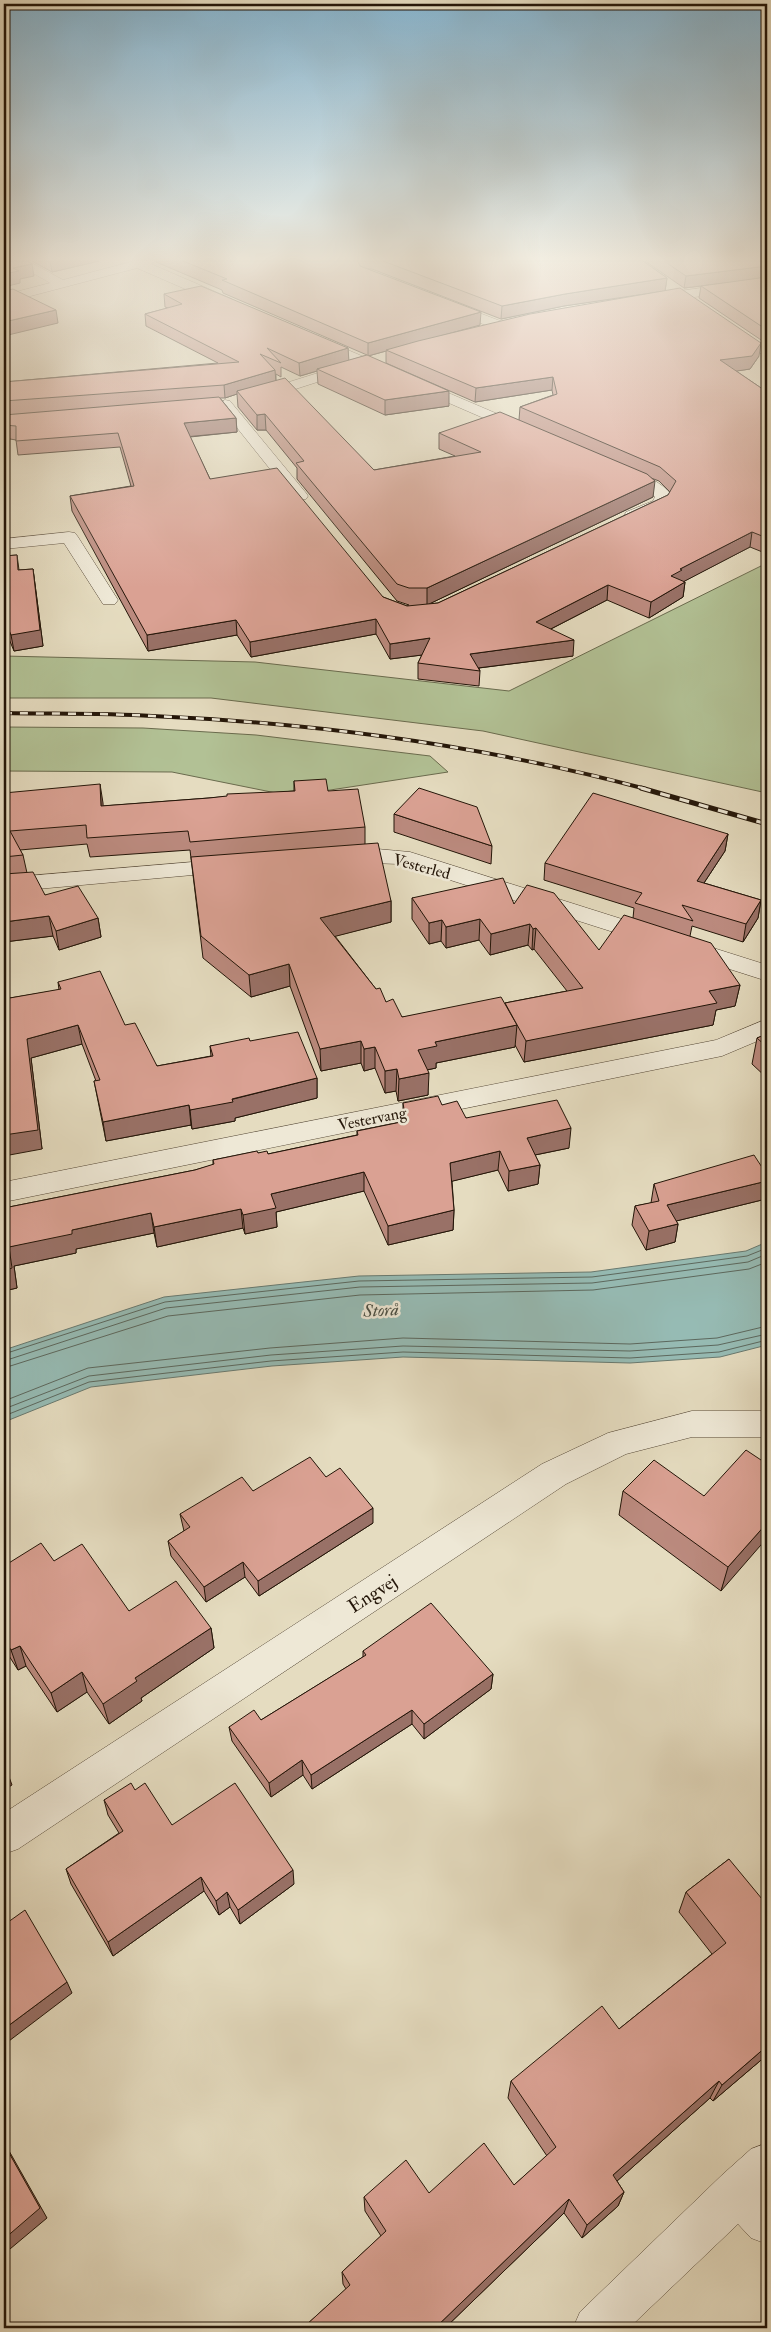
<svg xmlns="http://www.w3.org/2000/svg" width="771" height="2332" font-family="'IM FELL Double Pica',serif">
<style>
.green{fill:#b2c195;stroke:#6a6b4e}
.water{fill:#96bbb4;stroke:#68796f}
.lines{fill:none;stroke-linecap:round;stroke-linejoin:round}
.shore{stroke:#5c685e;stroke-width:1}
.street-casing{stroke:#544736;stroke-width:1}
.street{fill:#eee8d6;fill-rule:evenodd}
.rail-far1-casing{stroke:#231508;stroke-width:4}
.rail-casing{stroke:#231508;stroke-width:5}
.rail-far1{stroke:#eee8d6;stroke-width:2.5;stroke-dasharray:8;stroke-linecap:butt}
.rail{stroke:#eee8d6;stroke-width:3;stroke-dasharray:10;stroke-linecap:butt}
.wall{fill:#bb8a7e;stroke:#231508;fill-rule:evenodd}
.shaded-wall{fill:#997167;stroke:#231508}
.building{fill:#daa193;stroke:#231508}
.labels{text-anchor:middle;stroke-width:5;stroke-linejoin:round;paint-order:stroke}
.street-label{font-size:16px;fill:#231508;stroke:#eee8d6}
.water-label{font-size:18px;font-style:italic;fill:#4b4f44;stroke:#eee8d6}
.near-street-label{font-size:19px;fill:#231508;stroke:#eee8d6}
</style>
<rect width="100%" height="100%" fill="#e5dcc0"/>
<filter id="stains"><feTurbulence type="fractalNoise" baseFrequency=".004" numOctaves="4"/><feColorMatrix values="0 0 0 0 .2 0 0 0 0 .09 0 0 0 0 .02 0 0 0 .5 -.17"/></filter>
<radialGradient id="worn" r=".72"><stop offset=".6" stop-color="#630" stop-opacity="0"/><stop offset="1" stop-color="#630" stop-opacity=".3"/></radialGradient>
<g class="green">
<polygon points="767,563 767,793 483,731 211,698 4,698 4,656 255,662 509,691"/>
<polygon points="4,727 143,728 256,735 430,756 448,772 291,796 172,772 4,771"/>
</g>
<polygon class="water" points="767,1242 767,1345 720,1357 630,1363 403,1357 272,1366 91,1387 4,1422 4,1350 164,1297 359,1276 591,1272 746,1251"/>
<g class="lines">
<g class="shore">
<polyline points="4,1354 165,1302 359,1281 592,1277 747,1256 767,1248"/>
<polyline points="4,1361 166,1308 360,1287 592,1283 748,1262 767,1254"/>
<polyline points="4,1368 168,1316 360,1295 593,1290 749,1269 767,1262"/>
<polyline points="4,1401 88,1368 270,1348 403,1338 630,1344 717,1338 767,1326"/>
<polyline points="4,1409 89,1376 271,1355 403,1346 630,1351 718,1345 767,1334"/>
<polyline points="4,1416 89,1382 271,1361 403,1352 630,1358 719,1352 767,1340"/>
</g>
<g class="street-casing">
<g id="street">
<polygon points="12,261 28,261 63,280 134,261 155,261 151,264 232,299 234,302 232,305 222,305 137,268 4,303 4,295 50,283"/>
<polygon points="767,279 767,287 651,303 644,299 651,295"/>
<polygon points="445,300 503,322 505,325 503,328 493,328 440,307 438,304"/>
<polygon points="729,324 767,347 767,357 724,331 722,328 724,325"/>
<polygon points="315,336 528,427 531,430 523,435 518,433 359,364 358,369 261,400 251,400 249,397 251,394 353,362 310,343 308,340"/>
<polygon points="225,400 230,401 306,493 308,496 306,499 294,499 218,404"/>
<path d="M620,467c17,4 42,14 52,29l-7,12 -27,12h-12l-2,-4 2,-4 27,-11 2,-4 -9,-8 -32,-14 -2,-3 2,-3z"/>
<polygon points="69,532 75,533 78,537 118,600 115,604 103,604 64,543 4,549 4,539"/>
<polygon points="366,848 410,852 767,965 767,981 400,864 336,862 333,857 336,852"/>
<polygon points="229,859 237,861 240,866 237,871 4,892 4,878"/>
<polygon points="767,1019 767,1037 722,1056 4,1202 4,1182 716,1040"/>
<polygon points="692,1411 767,1411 767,1437 692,1437 626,1454 566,1484 18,1849 4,1854 4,1813 542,1464 608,1433"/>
<polygon points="767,2143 767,2244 751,2238 738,2224 629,2328 573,2328 580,2312 722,2175 751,2149"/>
</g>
</g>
<use href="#street" class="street"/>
<g class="rail-far1-casing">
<path id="rail-far1" d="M4,713c49,1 99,0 148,3 166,7 333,30 494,73"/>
</g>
<g class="rail-casing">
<polyline id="rail" points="641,788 767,824"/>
</g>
<use href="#rail-far1" class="rail-far1"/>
<use href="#rail" class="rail"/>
</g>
<g class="wall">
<polygon points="32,261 99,261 52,272"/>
<path d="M156,261h487l24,17 -2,13 -101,15 -63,13 -129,-50h-4l112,56 -27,7 306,24 -9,13 -14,2 31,21v160l-2,1 -15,-6 -66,34 1,1 -2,15 -34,21 -42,-18 -56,29 22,27 -94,12 1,3 -1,15 -61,-7v-16l4,-8 -32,4 -14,-25 -125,23 -14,-22 -89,16 -76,-140 -2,-15 61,-10 -11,-39 -102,8 -2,-15 -12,-2v-56l214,-19 -72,-37 -1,-12 23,-6 -3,-1 -1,-13 184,54v13l19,-6 -144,-62 -1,-3 -66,-28zM386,351v12l89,39 77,-12 1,5 -33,12 -1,13 -80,13v16l16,7 -81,14 -98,-90v-6l5,3v-10l19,9 17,-5 1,13 67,31 64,-9 -81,-50zM237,394l1,13 19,23h9l31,38v11l100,122 12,4 -2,1 -24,-9 -173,-118 -20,-42 47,-5 -1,-14 -16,-20h5zM651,478l8,3 11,11 -2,3 -230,108 -9,1 224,-107z"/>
<polygon points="645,261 767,261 767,344 699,298 701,286 684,288"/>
<polygon points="4,554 4,556 17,555 19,570 33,569 43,646 14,651 4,627"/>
<polygon points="294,781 328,791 365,827 365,844 391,901 391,922 335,936 386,1002 402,1017 505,1005 505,1003 567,991 534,949 532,950 528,945 490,955 479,940 446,948 441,941 429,944 412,919 412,898 514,904 599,950 633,918 634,908 544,880 545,863 728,834 725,851 704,883 761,900 758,918 743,942 692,926 690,936 740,985 735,1006 716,1010 713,1025 524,1062 515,1045 515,1047 436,1063 436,1068 427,1070 428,1095 398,1101 396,1091 385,1093 375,1068 364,1071 361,1063 321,1071 290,986 251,997 203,958 190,850 90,857 87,844 20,850 23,855 27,873 45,895 98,918 101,937 59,950 53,936 4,942 4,793 103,806 209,798 294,791"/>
<polygon points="394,814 492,846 491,864 394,832"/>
<polygon points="58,982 125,1025 157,1066 211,1056 210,1046 250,1041 317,1078 317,1098 235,1118 235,1121 192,1129 191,1125 106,1141 94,1081 96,1081 82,1044 31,1058 42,1149 4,999 59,990"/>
<polygon points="767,1034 767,1078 752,1064 757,1038"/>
<polygon points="403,1103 442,1105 466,1118 569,1148 535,1155 540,1165 538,1184 508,1191 498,1170 452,1181 454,1210 453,1230 388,1245 364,1191 276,1212 277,1227 245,1234 243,1228 157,1247 154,1233 76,1249 76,1253 14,1266 17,1288 4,1291 4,1208 195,1170 213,1165 213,1160 258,1153 268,1154 357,1135 357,1131 403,1122"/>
<polygon points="767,1175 767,1192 766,1199 676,1221 678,1224 675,1242 646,1250 632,1225 635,1206 651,1203 654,1184"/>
<polygon points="767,1464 721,1591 619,1515 623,1491 704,1496"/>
<polygon points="326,1477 373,1523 259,1596 245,1577 206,1602 171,1556 168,1541 184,1531 180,1514 253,1491"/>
<polygon points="54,1561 129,1611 211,1628 214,1648 141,1698 142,1701 109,1724 87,1692 57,1712 26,1666 18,1670 4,1648 4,1639"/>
<polygon points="363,1651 493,1674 491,1689 424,1739 412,1724 312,1789 303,1775 271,1797 232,1741 229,1727 261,1720 363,1657"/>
<polygon points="135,1790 172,1825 294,1884 240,1924 230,1907 219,1915 204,1891 113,1956 71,1884 66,1869 119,1833 108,1815 104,1800"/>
<polygon points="729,1859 767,2055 713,2101 710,2098 617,2181 624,2192 618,2206 582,2238 564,2213 445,2328 306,2328 305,2326 346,2289 343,2284 342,2272 381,2236 365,2211 364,2197 429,2193 514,2185 547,2156 508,2098 511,2081 619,2029 712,1954 679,1912 686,1892"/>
</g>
<g class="shaded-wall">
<polygon points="50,261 99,261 52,272"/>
<polygon points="32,264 34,276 20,279 20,283 4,287 4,274 13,268"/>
<polygon points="767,266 767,278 684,288 686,276"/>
<polygon points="667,278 665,291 564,306 501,319 502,306 565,294"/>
<polygon points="56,310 58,323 4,336 4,322"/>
<polygon points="481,312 480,325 368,356 368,343"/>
<polygon points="761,343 759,356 750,369 718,374 720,360"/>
<polygon points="348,348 349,362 317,369 317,371 300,376 299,363"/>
<polygon points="275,370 276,383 237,391 237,394 225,398 224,385"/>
<polygon points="553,377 552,390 475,402 476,388"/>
<polygon points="449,391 449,406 385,415 385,400"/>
<polygon points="265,414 266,430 257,430 257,415"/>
<polygon points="236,418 237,432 185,437 184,423"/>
<polygon points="655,481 653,497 427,605 427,588"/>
<polygon points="752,532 750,547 681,583 671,576 680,569"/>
<polygon points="767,543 767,552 765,553"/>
<polygon points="33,569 43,646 14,651 11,635"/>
<polygon points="685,582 683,597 649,618 651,602"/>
<polygon points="608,585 607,600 535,637 536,622"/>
<polygon points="376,619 376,634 251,657 250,642"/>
<polygon points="236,620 237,635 148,651 147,635"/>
<polygon points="430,638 430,654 390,659 390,644"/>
<polygon points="574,640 573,656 470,669 470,654"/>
<polygon points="100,784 103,803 104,825 101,806"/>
<polygon points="728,834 725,851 694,898 697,881"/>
<polygon points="761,900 758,918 743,942 746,924"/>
<polygon points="391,901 391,922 321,940 320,918"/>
<polygon points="49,916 53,936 4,942 4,922"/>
<polygon points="98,918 101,937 59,950 56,931"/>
<polygon points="480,919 479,940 446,948 446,927"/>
<polygon points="442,920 441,941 429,944 429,923"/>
<polygon points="530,924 528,945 490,955 491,934"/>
<polygon points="536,928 534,949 532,950 533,929"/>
<polygon points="289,964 290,986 251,997 249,975"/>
<polygon points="740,985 735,1006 716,1010 713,1025 524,1062 526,1041 709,991"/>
<polygon points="78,1025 82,1044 31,1058 42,1149 4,1156 4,1135 27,1039"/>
<polygon points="517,1025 515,1047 436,1063 436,1068 417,1072 418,1050 435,1042"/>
<polygon points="361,1041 361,1063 321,1071 320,1049"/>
<polygon points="375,1047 375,1068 364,1071 364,1049"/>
<polygon points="397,1069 396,1091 385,1093 385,1071"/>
<polygon points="429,1073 428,1095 398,1101 399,1079"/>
<polygon points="317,1078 317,1098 235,1118 235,1121 192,1129 190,1110"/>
<polygon points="189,1105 191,1125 106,1141 103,1122"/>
<polygon points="571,1128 569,1148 525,1157 527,1138"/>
<polygon points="500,1151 498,1170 449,1182 450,1163"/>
<polygon points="540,1165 538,1184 508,1191 509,1171"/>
<polygon points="364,1172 364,1191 276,1212 277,1227 245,1234 243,1215 271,1194"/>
<polygon points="767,1181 767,1192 766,1199 664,1224 667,1205"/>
<polygon points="241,1209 243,1228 157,1247 154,1227"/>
<polygon points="454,1210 453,1230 388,1245 388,1226"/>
<polygon points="151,1213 154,1233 76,1249 76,1253 14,1266 17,1288 4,1291 4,1271 9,1247 72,1230"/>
<polygon points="678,1224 675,1242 646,1250 649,1231"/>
<polygon points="373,1508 373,1523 259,1596 258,1581"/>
<polygon points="767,1523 767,1538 721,1591 728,1567"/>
<polygon points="243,1562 245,1577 206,1602 204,1587"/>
<polygon points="211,1628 214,1648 141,1698 142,1701 109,1724 103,1704 135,1678"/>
<polygon points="20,1646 26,1666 18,1670 11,1650"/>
<polygon points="82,1672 87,1692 57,1712 51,1693"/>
<polygon points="493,1674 491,1689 424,1739 424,1724"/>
<polygon points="412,1710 412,1724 312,1789 311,1775"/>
<polygon points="302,1760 303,1775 271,1797 269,1783"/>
<polygon points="6,1769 12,1785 4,1790 4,1771"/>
<polygon points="293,1870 294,1884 240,1924 238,1910"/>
<polygon points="201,1877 204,1891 113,1956 108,1942"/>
<polygon points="227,1892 230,1907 219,1915 216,1901"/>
<polygon points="67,1982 72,1993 5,2044 4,2041 4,2029"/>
<polygon points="767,2046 767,2055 713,2101 722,2085"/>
<polygon points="719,2081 710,2098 607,2190 613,2175"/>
<polygon points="4,2142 47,2218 4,2254"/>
<polygon points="624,2192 618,2206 582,2238 587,2225"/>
<polygon points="569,2199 564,2213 445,2328 435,2328"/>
</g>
<g class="building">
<polygon points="4,261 28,261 32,264 13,268 19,271 4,274"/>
<polygon points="183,261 358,261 358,262 360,266 481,312 368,343 222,280 227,279"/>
<polygon points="383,261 643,261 667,278 565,294 502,306"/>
<polygon points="664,261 767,261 767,266 686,276"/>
<polygon points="767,277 767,330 701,286"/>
<polygon points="201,286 348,348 299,363 267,348 281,363 260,354 275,370 224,385 4,401 4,382 239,362 145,314 182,304 164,294"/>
<polygon points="680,288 761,343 752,356 720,360 767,392 767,538 752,532 680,569 682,570 671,576 685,582 651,602 608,585 536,622 574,640 470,654 480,671 418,663 430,638 390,644 376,619 250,642 236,620 147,635 70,496 134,486 118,433 16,441 16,426 4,425 4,415 219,397 236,418 184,423 210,479 277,468 383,597 407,606 438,603 668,495 676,481 660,467 520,407 557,394 553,377 476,388 386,350 418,341 530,314"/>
<polygon points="13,289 56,310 4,322 4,291"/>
<polygon points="367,355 449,391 385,400 317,369"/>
<polygon points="285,378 374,470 481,452 439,433 500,412 647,474 655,481 427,588 409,588 397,584 296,463 304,461 265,414 257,415 237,391"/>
<polygon points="17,555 18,570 33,569 40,630 11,635 4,618 4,556"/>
<polygon points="326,779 328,791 358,789 365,827 190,842 188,831 87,838 86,825 10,831 23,855 4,857 4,793 100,784 101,806 209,798 227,796 227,794 295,791 294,781"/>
<polygon points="419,788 477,807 492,846 394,814"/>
<polygon points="593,793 728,834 697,881 761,900 746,924 682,905 693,921 635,903 642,893 545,863"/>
<polygon points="378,843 391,901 320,918 376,989 380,988 386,1002 393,999 402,1017 501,997 517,1025 435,1042 437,1046 418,1050 429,1073 399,1079 397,1069 385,1071 375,1047 364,1049 361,1041 320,1049 289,964 249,975 201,936 191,857"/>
<polygon points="33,872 45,895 78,886 98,918 56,931 49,916 4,922 4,874"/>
<polygon points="503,878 514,904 527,885 554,893 599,950 624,915 711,943 740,985 709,991 717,1003 526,1041 505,1003 583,988 536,928 533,929 530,924 491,934 480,919 446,927 442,920 429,923 412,898"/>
<polygon points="100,971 125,1025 135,1023 157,1066 213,1056 210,1046 249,1038 250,1041 298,1032 317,1078 232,1099 233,1102 190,1110 189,1105 103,1122 94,1081 100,1080 78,1025 27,1039 38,1130 4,1135 4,999 61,989 58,982"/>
<polygon points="767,1034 767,1047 757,1038"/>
<polygon points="438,1096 442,1105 457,1101 466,1118 557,1100 571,1128 527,1138 540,1165 509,1171 500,1151 450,1163 454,1210 388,1226 364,1172 271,1194 276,1208 243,1215 241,1209 154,1227 151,1213 72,1230 72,1234 9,1247 12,1268 4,1271 4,1208 195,1170 214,1164 213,1160 257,1151 258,1153 267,1151 268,1154 358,1135 357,1131 406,1121 403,1103"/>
<polygon points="754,1155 767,1175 767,1181 667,1205 678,1224 649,1231 635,1206 659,1201 654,1184"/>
<polygon points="746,1450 767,1464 767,1523 728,1567 623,1491 654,1460 704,1496"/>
<polygon points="310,1457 326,1477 340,1468 373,1508 258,1581 243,1562 204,1587 168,1541 190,1527 180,1514 242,1477 253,1491"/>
<polygon points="41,1543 54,1561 82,1544 129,1611 176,1581 211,1628 135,1678 137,1681 103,1704 82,1672 51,1693 20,1646 11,1650 4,1639 4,1566"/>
<polygon points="431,1603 493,1674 424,1724 412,1710 311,1775 302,1760 269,1783 229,1727 254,1710 261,1720 366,1655 363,1651"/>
<polygon points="131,1783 135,1790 145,1783 172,1825 235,1783 293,1870 238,1910 227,1892 216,1901 201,1877 108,1942 66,1869 123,1831 104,1800"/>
<polygon points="729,1859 767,1905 767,2046 722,2085 719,2081 613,2175 624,2192 587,2225 569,2199 435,2328 307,2328 305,2326 350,2285 342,2272 386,2231 364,2197 406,2160 429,2193 484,2143 514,2185 556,2147 511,2081 602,2006 619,2029 726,1943 686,1892"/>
<polygon points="25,1910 67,1982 4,2029 4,1925"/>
<polygon points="4,2144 40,2208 4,2239"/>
</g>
<linearGradient id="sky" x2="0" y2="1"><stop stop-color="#87b7d3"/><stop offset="0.44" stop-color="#f3efe3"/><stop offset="1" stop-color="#f3efe3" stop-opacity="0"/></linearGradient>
<rect width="771" height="588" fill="url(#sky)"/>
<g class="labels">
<g class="street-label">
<text transform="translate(422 866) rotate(15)" y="6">Vesterled</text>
<text transform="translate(372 1118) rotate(-11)" y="6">Vestervang</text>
</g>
<g class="water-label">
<text transform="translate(381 1310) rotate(-3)" y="6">Storå</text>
</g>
<g class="near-street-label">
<text transform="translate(372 1593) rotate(-33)" y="7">Engvej</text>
</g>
</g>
<rect width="771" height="2332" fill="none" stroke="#e5dcc0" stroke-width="20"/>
<rect x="5" y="5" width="761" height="2322" fill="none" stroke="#231508" stroke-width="2.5"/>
<rect x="10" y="10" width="751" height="2312" fill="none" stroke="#231508"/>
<rect width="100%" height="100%" filter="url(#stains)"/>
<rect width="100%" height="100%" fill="url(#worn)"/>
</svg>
